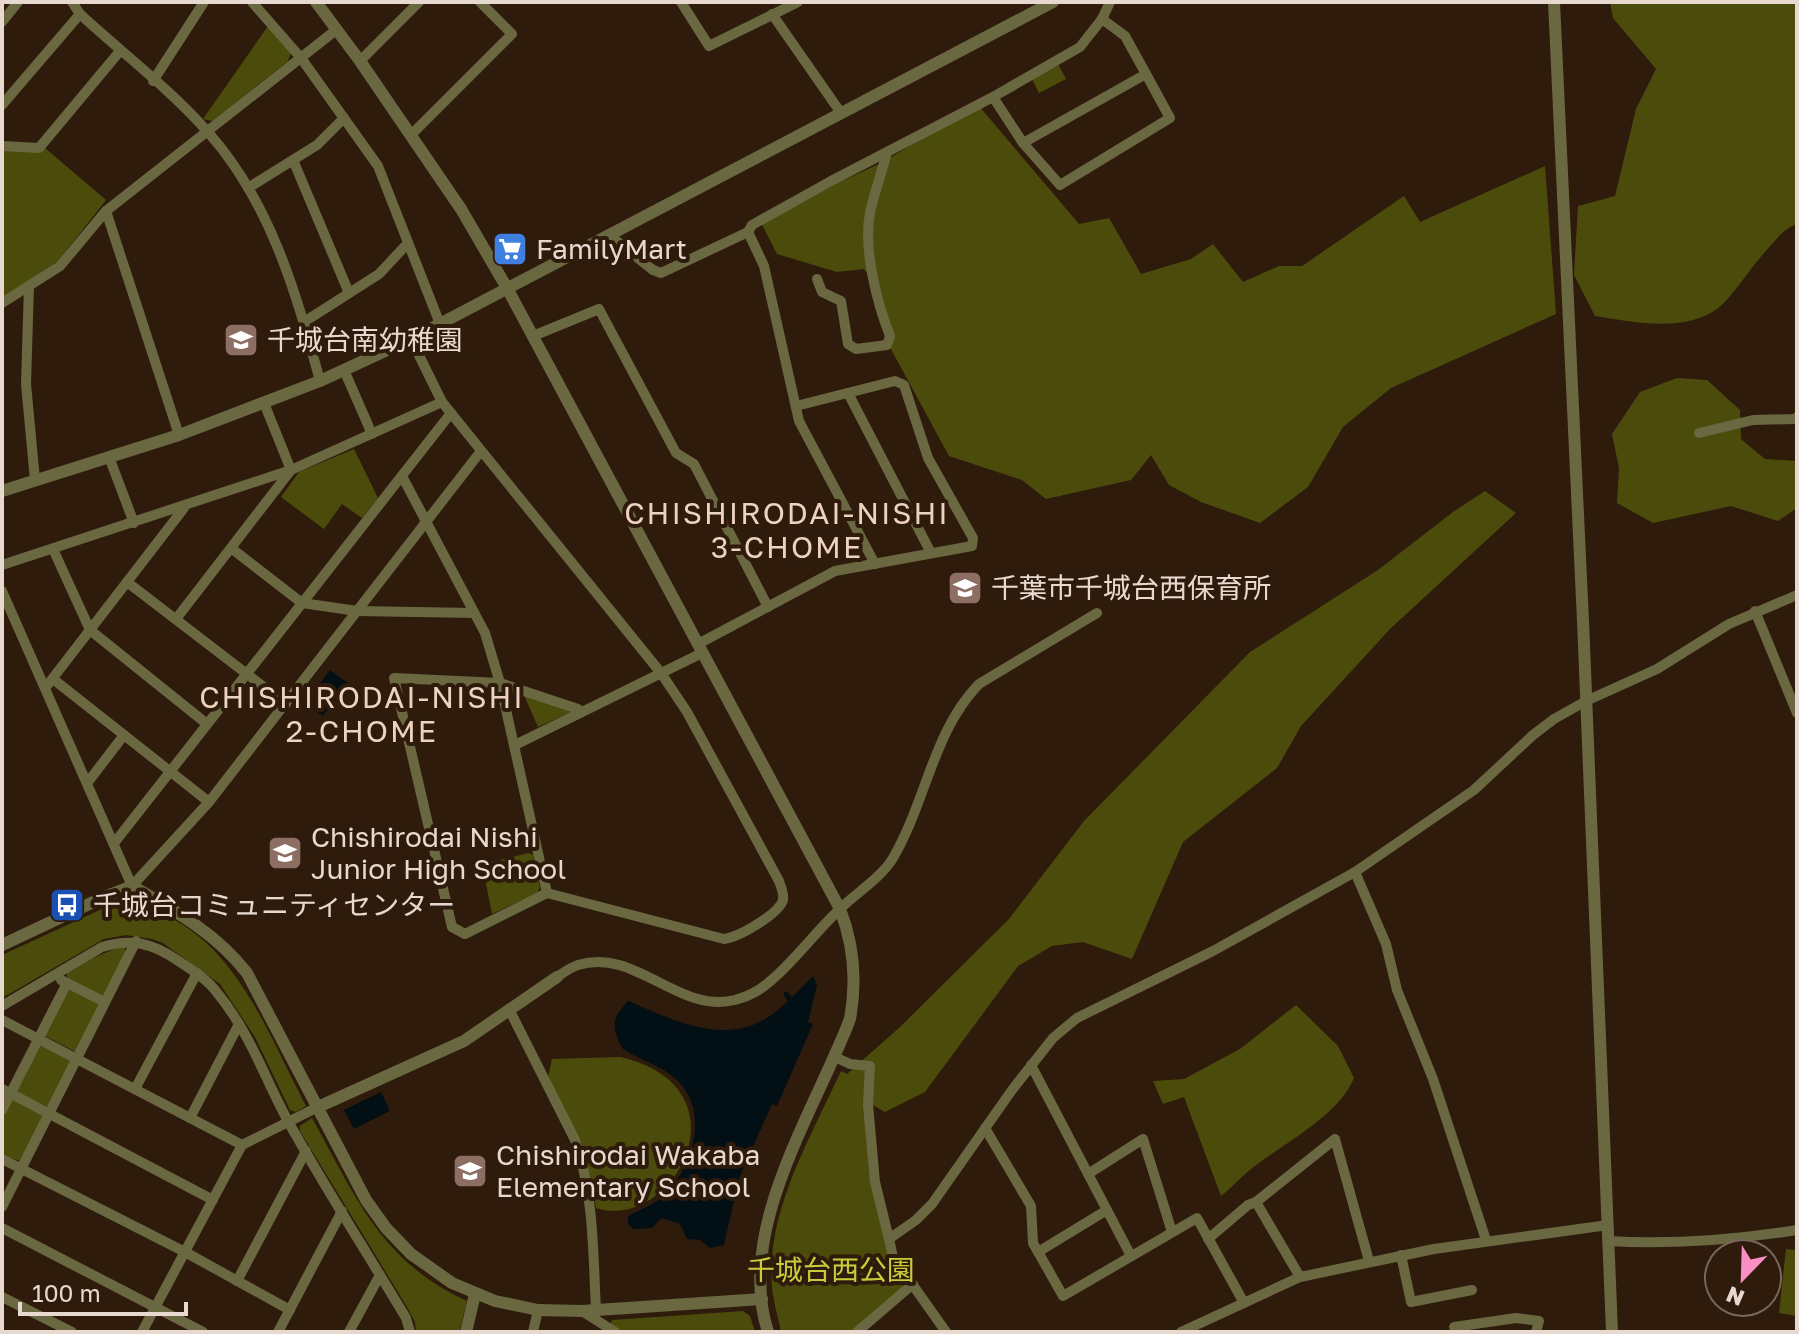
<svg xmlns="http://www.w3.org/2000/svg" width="1799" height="1334" font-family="'Golos Text','Noto Sans JP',sans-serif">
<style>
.green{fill:#4b4c0c}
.water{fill:#020f15}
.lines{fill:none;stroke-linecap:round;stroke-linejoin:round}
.minor{stroke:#696841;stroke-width:10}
.tertiary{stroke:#696841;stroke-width:12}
.labels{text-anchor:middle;stroke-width:8;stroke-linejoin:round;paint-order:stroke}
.poi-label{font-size:28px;fill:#e7d9cf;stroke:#2e1b0c;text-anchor:start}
.park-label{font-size:28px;fill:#c9cb3b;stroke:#2e1b0c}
.neighbourhood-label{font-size:30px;letter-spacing:2px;fill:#edd2bf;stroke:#2e1b0c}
</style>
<rect width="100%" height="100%" fill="#2e1b0c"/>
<g class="green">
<path d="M1610,2h187v222c-13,4 -23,18 -32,28 -15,16 -33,46 -48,57 -33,24 -85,13 -122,7l-21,-41 4,-69 37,-10 21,-87 20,-40 -43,-51z"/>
<polygon points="268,26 291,53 288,61 212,121 203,119"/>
<polygon points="1057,62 1066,79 1039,93 1031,77"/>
<polygon points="979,106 1079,224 1109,218 1141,274 1191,259 1213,244 1243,282 1279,266 1302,266 1404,196 1420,222 1545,166 1556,314 1391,388 1343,427 1308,487 1260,523 1201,502 1169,485 1151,455 1131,480 1046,499 1022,480 949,456 886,340 877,288 864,269 837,272 777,254 759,219 879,164"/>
<polygon points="45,148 106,200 58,261 2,298 3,151"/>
<polygon points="1677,378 1707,380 1740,410 1741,439 1765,459 1797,461 1797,508 1778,521 1731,506 1653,523 1617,503 1619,468 1612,434 1640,392"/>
<polygon points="354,449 378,498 362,518 342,504 324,529 281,497 299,472"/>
<path d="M1485,491l31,22 -126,116 -89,97 -24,42 -94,74 -51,117 -49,-17 -31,4 -34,20 -93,126 -40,20 -21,-12 22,148 18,34 -2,6 -52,44h-69c-2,-12 -6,-24 -8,-37 -11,-77 37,-156 68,-224l6,3 53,-47 109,-108 75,-98 166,-169 128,-82 75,-58z"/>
<polygon points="524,695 571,712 538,727"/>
<polygon points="529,853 533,855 540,888 537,893 492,914 482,864"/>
<path d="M132,905c98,18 133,124 174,201l-10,6 -6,-2 -35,-73 -35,-53 -57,-41 -11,-4 -26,-4 -22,4 -102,59v-43l100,-46z"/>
<polygon points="124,945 126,952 105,994 102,995 67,978 67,973 93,958"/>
<polygon points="68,986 97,1002 99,1007 76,1052 43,1035"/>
<path d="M1296,1005l42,41 16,32c-17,41 -77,68 -110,97 -8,7 -14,14 -23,21l-37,-99 -21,7 -10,-23 31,-2 56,-30z"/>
<polygon points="39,1041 69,1057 71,1064 50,1105 45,1106 15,1091"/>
<path d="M620,1057c132,30 54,176 -24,151l-13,-62 -35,-69 4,-18z"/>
<polygon points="11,1098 41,1113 43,1118 20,1161 2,1155 2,1117"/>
<path d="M312,1118c44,79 68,143 155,183l-8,31h-43l-1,-10 -8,-15 -107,-176v-5z"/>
<polygon points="1786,1249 1797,1250 1797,1316 1779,1313"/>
<polygon points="743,1311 750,1316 755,1332 621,1332 610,1325 612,1320"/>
</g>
<g class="water">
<polygon points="330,670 348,683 323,716 305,703"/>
<path d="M813,976l4,9 -9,37 5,2 -36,82 -5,-2 -33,74 -15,67 -14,3 -10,-8 -13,-1 -7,-15 -19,-6 -9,10 -19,1 -5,-5v-8c11,-6 23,-10 33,-18 31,-27 50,-86 16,-118 -16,-15 -36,-19 -54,-31 -12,-22 -12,-29 5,-48 55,23 109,52 160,0l-5,-7 3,-3 6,6z"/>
<polygon points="381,1092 390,1111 354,1129 344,1110"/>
</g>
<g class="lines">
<g class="minor">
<path d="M72,2l8,12c40,37 91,76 127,117 63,70 89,161 113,250"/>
<polyline points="252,2 301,58 378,166 440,324"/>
<polyline points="681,2 709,46 798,2"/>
<polyline points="772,14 841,113"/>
<polyline points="2,22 18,2"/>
<polyline points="360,61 419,2"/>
<polyline points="153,81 204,2"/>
<polyline points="993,97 1023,143 1060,185 1170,118 1146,74"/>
<polyline points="2,105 80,14"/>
<polyline points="411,135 512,34 480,2"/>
<polyline points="1023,143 1146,74 1125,36 1102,19 1110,2"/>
<polyline points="2,146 39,148 120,51"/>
<polyline points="293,160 349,293"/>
<polyline points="248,188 317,145 344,118"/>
<polyline points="106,211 179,435"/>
<polyline points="748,232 752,225 831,181 993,97 1080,47 1102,19"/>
<polyline points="609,235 653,270 661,273 748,232 764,266 799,421 875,564"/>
<path d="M817,279l5,13 19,9 7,43 8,5 31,-4 3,-9c-13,-33 -27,-87 -20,-123 4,-20 12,-41 17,-61"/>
<polyline points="29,286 26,384 35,480"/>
<polyline points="2,303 60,266 106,211 336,30"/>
<polyline points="304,322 379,274 408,243"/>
<polyline points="533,336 599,309 676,453 694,464 768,607"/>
<path d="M411,339l31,63 219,271 26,39 92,169c2,6 5,12 4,19 -4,14 -44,37 -59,39l-177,-46 -82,41 -13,-7 -58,-249 106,5 78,26 2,4"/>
<polyline points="344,370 372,434"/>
<polyline points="848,393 931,553"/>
<polyline points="1699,433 1753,420 1795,419 1797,417"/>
<polyline points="109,457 134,523"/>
<polyline points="402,476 485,633 500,683 547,893"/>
<polyline points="231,548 302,603 357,611 474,613"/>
<polyline points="53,549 90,630 207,724"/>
<polyline points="2,565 291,470 442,402"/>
<polyline points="127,582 286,704"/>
<polyline points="2,591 132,886"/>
<polyline points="1755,611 1797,713"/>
<polyline points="176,619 291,470 264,403"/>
<polyline points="698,644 835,571 972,546 973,538 928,458 904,385 895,381 796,406"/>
<polyline points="53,679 209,802"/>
<polyline points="46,687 184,508"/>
<polyline points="515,745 702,653"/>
<polyline points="88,782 124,735"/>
<polyline points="115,842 451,413"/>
<polyline points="1355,872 1386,944 1397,990 1433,1079 1486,1240"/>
<polyline points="132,886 209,802 481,451"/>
<path d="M557,977c6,-4 14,-10 21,-12 57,-18 100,49 157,35 11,-3 24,-9 33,-17 26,-21 47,-51 72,-74 16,-16 41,-31 53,-51 33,-56 40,-127 86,-174l118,-71"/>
<polyline points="61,980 105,1002"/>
<path d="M2,1006l100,-59c29,-9 50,-4 75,13 13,9 28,17 38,30 35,42 49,87 74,133 37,66 78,130 117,195l4,14"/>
<path d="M509,1009l66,131c19,54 18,113 21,170"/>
<polyline points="2,1020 242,1145"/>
<polyline points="835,1057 850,1064 870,1066 868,1105 875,1182 889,1239"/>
<polyline points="1031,1065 1131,1256"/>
<polyline points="2,1089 213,1200"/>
<polyline points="135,1089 197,973"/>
<polyline points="2,1110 67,983"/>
<polyline points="190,1118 239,1024"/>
<polyline points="985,1128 1031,1206 1033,1243 1063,1296 1197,1218 1244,1303"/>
<polyline points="2,1159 185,1252 290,1310"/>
<polyline points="1088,1174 1143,1139 1172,1232"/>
<polyline points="1256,1202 1335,1139 1369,1261"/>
<polyline points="2,1207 136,941"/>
<polyline points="2,1228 203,1332"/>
<polyline points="1208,1239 1248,1205 1256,1202 1300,1277"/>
<path d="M1608,1241c64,4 126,-1 189,-11"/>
<polyline points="1038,1252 1107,1210"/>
<polyline points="1401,1255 1411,1302 1472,1290"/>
<polyline points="237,1281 306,1151"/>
<polyline points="2,1297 72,1332"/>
<polyline points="582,1311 615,1332"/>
<polyline points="1454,1327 1516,1318 1539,1321 1536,1332"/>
<polyline points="142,1332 242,1145 318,1107"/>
<polyline points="278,1332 342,1211"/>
<polyline points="349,1332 380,1275"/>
<polyline points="533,1332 538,1310"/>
<polyline points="857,1332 913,1284"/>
<polyline points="946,1332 893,1257 889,1239 916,1220 932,1204 1012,1090 1053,1038 1077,1018 1213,951 1355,872 1474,790 1533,735 1554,719 1586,701 1657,669 1729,624 1797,595"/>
<polyline points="1181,1332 1300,1277 1434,1249 1608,1225"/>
</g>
<g class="tertiary">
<path d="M316,2l44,59 101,148 46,79 333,621c14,36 17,72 10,110 -36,94 -115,211 -82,313"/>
<polyline points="1554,2 1583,621 1612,1332"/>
<polyline points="2,491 179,435 320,381 411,339 1053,2"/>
<path d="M2,945l102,-48 28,-11c44,25 85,48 115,87l119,227 20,28 25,26 41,29 43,18 43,9 44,1 180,-12"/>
<polyline points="318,1107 464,1041 557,977"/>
<polyline points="466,1332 475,1294"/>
</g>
</g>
<defs>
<g id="supermarket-square" transform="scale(1.8)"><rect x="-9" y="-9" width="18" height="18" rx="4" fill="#3f7fe0" stroke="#2e1b0c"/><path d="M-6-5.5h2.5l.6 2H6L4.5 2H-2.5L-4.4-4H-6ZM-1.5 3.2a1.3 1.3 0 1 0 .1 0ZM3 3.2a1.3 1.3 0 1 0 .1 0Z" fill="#fff"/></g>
<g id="school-square" transform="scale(1.8)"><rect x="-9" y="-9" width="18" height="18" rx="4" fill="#8d6e63" stroke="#2e1b0c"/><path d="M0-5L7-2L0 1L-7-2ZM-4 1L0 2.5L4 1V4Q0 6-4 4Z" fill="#fff"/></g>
<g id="bus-square" transform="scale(1.8)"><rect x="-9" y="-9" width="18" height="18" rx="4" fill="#1a4fb4" stroke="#2e1b0c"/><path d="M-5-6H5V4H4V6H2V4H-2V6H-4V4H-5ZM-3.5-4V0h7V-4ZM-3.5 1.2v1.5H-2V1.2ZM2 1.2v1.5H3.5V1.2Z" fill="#fff"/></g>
</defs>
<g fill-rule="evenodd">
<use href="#supermarket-square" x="510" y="249"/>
<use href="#school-square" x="241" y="340"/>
<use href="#school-square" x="965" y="588"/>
<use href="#school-square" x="285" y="853"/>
<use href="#bus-square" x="67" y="905"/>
<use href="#school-square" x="470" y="1171"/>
</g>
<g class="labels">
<g class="poi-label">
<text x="536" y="259">FamilyMart</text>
<text x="267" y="350">千城台南幼稚園</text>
<text x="991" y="598">千葉市千城台西保育所</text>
<text x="311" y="847">Chishirodai Nishi<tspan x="311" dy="32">Junior High School</tspan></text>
<text x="93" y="915">千城台コミュニティセンター</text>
<text x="496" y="1165">Chishirodai Wakaba<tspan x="496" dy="32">Elementary School</tspan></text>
</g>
<g class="park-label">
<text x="831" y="1280">千城台西公園</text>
</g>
<g class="neighbourhood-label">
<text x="787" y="524">CHISHIRODAI-NISHI<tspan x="787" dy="34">3-CHOME</tspan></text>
<text x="362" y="708">CHISHIRODAI-NISHI<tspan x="362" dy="34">2-CHOME</tspan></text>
</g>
</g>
<rect width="1799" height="1334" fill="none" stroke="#e7d9cf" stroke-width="8"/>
<g transform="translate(1743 1278) rotate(203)"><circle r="38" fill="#2e1b0c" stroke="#78675a" stroke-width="2"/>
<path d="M0-6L14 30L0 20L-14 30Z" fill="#fb8fc5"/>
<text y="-12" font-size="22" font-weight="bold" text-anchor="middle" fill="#e7d9cf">N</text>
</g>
<path d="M20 1302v12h166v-12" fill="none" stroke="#e7d9cf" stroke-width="4"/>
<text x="32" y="1302" font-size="24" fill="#e7d9cf" stroke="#2e1b0c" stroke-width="6" paint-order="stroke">100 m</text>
</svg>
